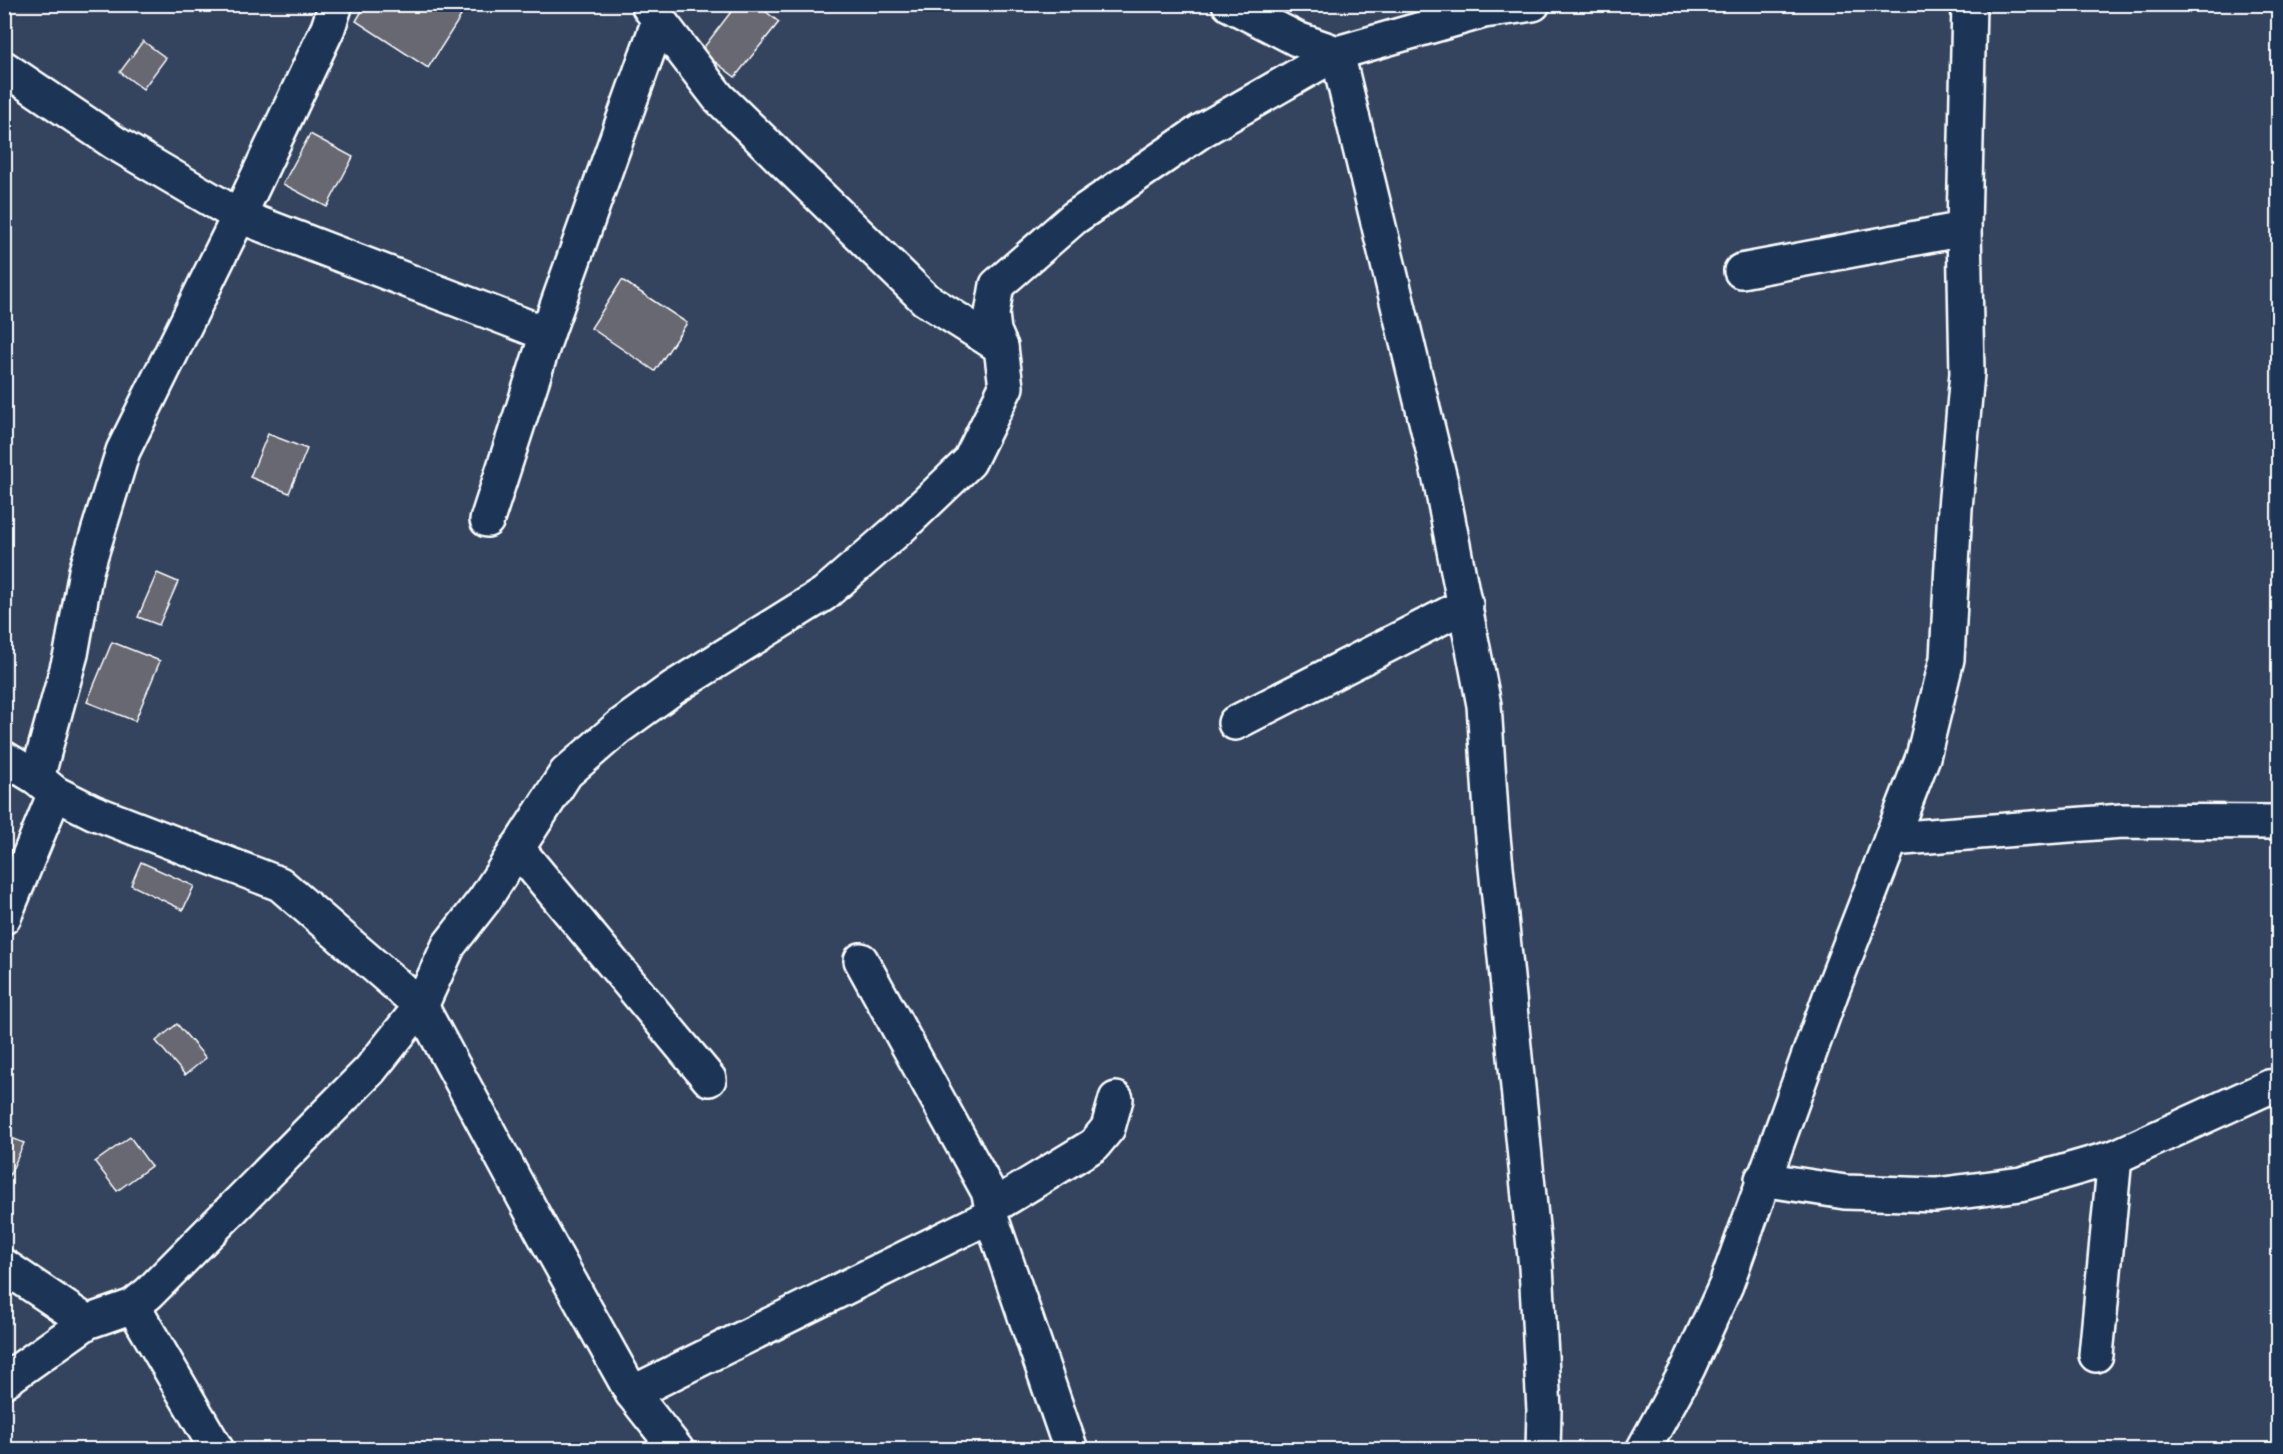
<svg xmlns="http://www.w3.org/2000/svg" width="2283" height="1454" font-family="Caveat,sans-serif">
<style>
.building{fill:#686772;stroke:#fff;stroke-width:1.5}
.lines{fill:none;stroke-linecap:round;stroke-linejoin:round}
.street-casing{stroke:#fff;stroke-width:38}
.street{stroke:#1d3557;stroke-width:33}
</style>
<rect width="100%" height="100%" fill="#34445f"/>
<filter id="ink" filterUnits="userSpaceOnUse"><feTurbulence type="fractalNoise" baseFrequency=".0167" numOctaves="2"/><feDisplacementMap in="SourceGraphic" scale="12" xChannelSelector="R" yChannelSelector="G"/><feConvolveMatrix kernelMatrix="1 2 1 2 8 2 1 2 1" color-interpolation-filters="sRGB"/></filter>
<g filter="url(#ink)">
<g class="building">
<polygon points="366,4 443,4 461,16 428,68 356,21"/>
<polygon points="737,4 756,4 779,22 735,77 701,51"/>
<polygon points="143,41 166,58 143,89 120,72"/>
<polygon points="310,134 353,157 327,207 283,184"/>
<polygon points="622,280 687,323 655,371 591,328"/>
<polygon points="268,434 307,449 289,493 250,477"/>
<polygon points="157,573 178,582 159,625 138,617"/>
<polygon points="112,642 160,661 135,721 87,702"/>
<polygon points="141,862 194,886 183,910 131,885"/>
<polygon points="177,1024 206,1058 185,1075 156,1041"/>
<polygon points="4,1135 24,1143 4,1188"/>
<polygon points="130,1137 151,1166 117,1191 95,1162"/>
</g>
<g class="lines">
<g class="street-casing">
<g id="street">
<polyline points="1229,4 1297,39 1337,53 1441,483 1484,705 1492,827 1536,1267 1544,1410 1543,1450"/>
<polyline points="649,7 718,97 925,299 1001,347"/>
<polyline points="4,68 115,143 239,216 547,334"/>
<polyline points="1741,271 1964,229"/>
<polyline points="487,520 547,334 659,20"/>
<polyline points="1235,723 1466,605"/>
<polyline points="4,758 37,778 55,793 93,812 280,884 421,1006 543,1233 632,1393 677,1450"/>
<polyline points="37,778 71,654 86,571 123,451 239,216 328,28 336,4"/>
<polyline points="1891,839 2122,821 2278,822"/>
<polyline points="517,848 709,1079"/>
<polyline points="4,917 55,793"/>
<polyline points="861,960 988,1191 992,1207"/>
<polyline points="1762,1179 1845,1192 1936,1195 2021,1184 2115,1157 2269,1087 2278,1086"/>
<polyline points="990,1214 1071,1450"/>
<polyline points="4,1266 87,1322"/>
<polyline points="133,1306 217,1450"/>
<polyline points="2096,1355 2115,1157"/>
<polyline points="4,1381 87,1322 133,1306 149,1293 370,1070 421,1006 449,945 485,899 566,773 619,727 673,688 824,594 899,529 969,462 1006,387 1001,347 994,331 992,314 997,285 1074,218 1201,131 1337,53 1484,11 1533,4"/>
<polyline points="632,1393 984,1219 990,1214 992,1207 1094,1145 1108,1128 1116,1099"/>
<polyline points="1643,1450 1688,1368 1726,1285 1832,991 1923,757 1947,659 1955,508 1967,373 1964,229 1969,4"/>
</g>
</g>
<use href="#street" class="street"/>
</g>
</g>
<rect width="2283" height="1454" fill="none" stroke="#1d3557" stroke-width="24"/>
<rect x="12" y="12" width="2259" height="1430" fill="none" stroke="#fff" stroke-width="2" filter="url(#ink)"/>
</svg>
